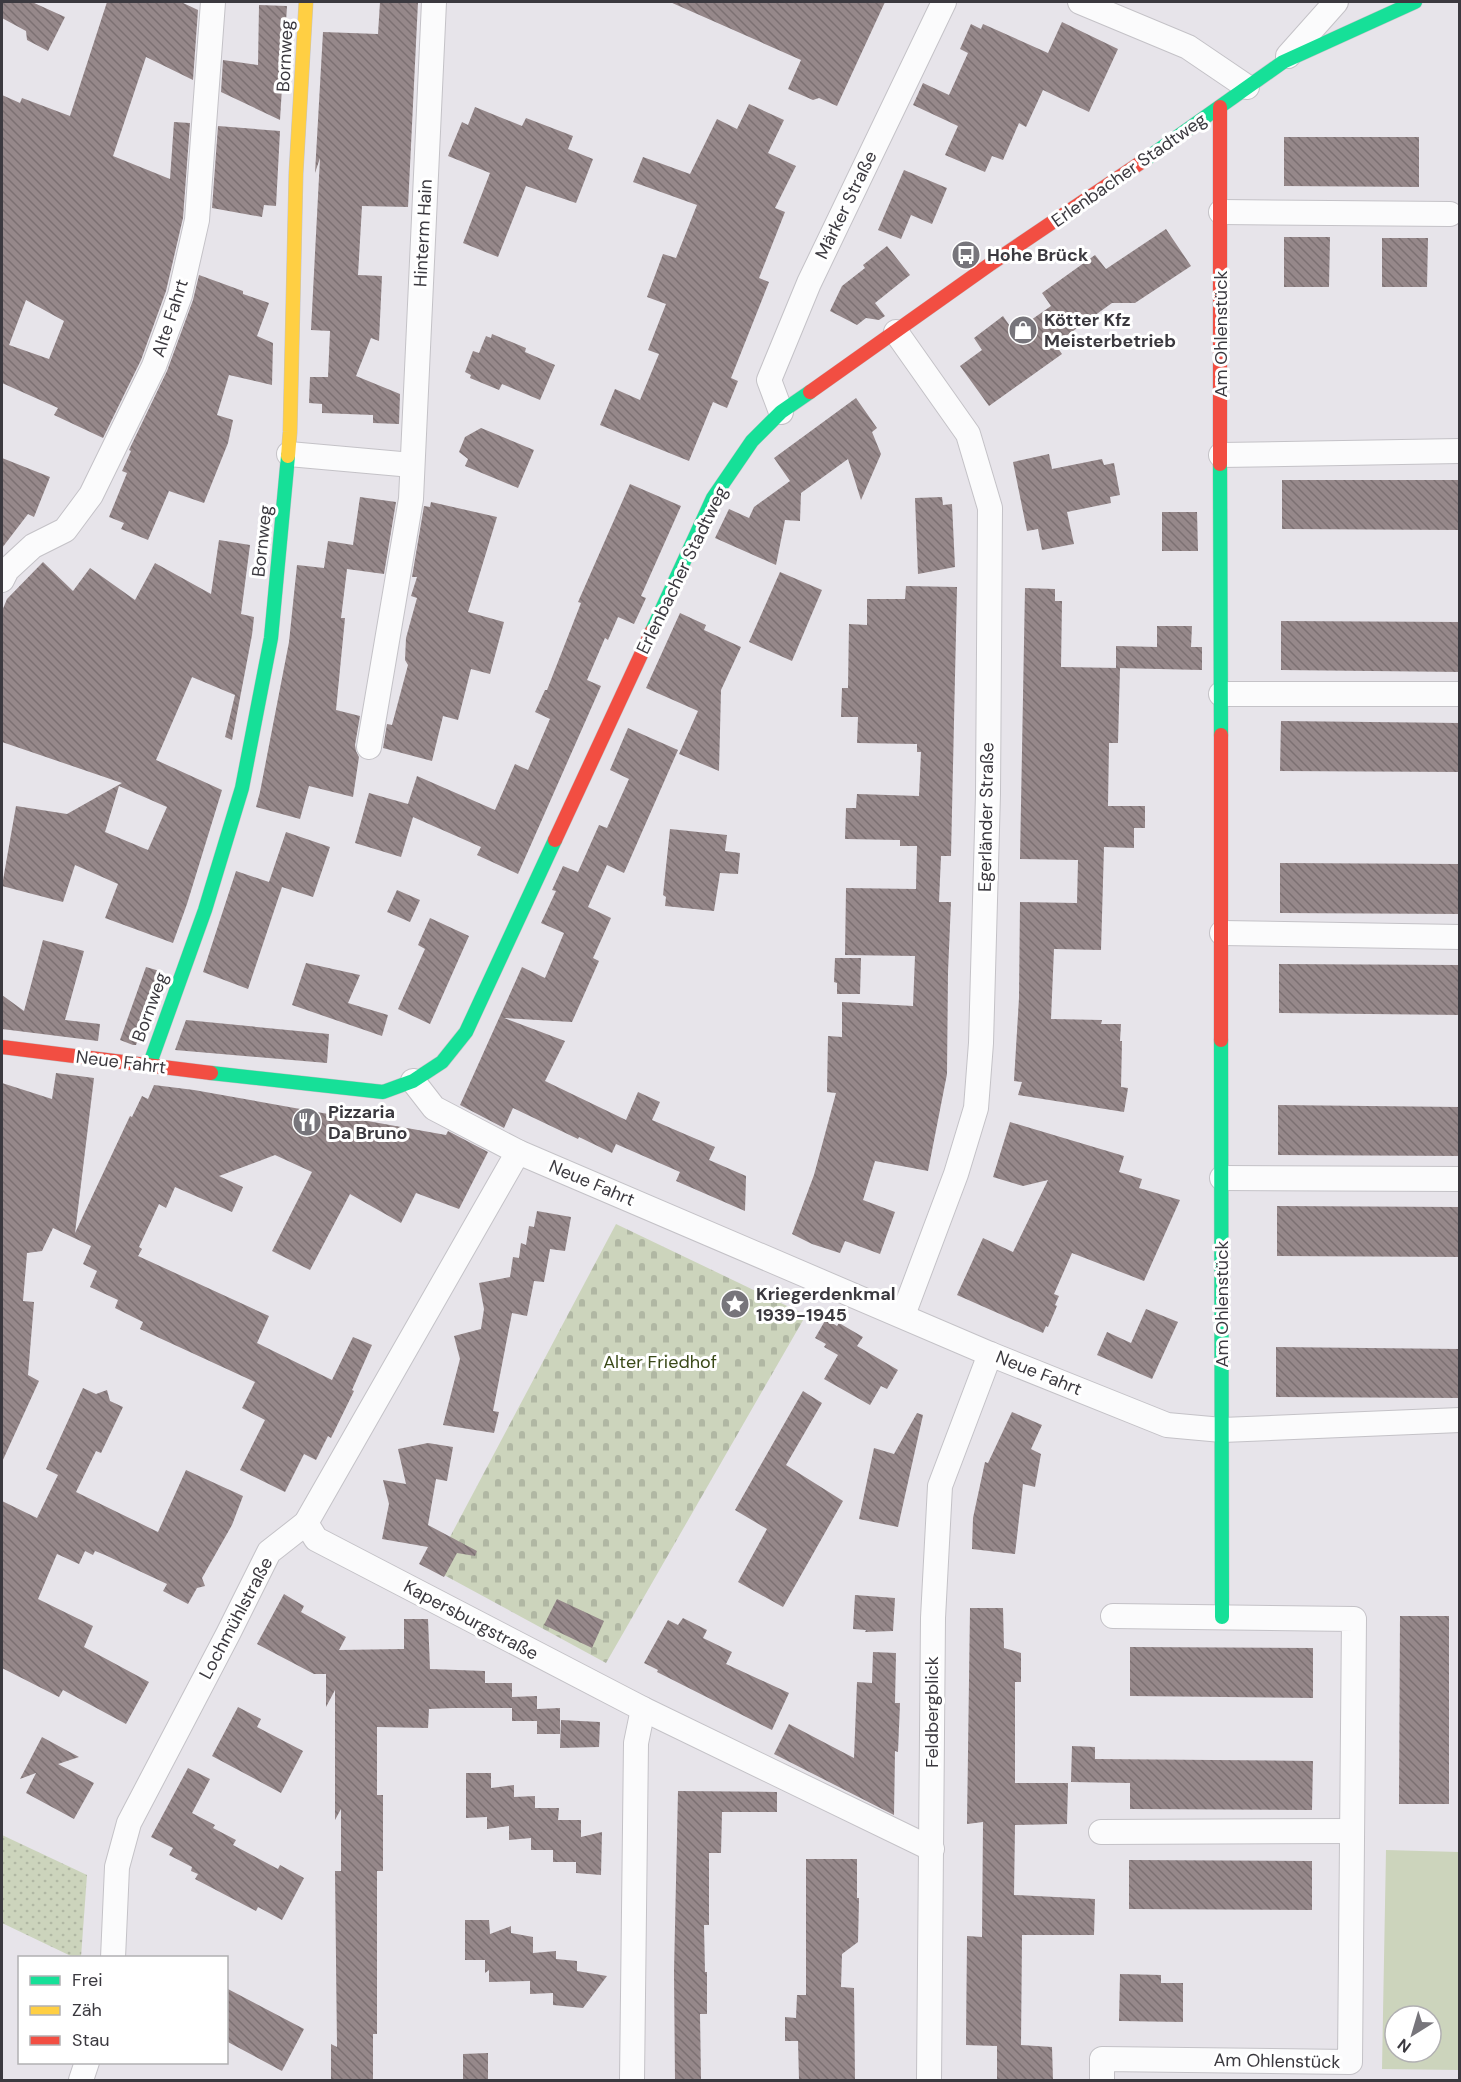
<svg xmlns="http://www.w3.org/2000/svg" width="1461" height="2082" font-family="'DM Sans',sans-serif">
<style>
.grass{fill:#ccd4bc;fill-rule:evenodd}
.cemetery{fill:url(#cemetery-stones)}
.park{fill:url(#park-dots)}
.building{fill:url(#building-back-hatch);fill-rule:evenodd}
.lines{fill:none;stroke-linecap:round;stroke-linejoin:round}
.street-casing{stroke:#c4c2c7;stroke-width:26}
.fast-casing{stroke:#c4c2c7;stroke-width:15}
.slow-casing{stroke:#c4c2c7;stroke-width:15}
.jam-casing{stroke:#c4c2c7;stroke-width:15}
.street{stroke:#fbfbfc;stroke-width:24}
.fast{stroke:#16e098;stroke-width:14}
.slow{stroke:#ffcf43;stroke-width:14}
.jam{stroke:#f24e42;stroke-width:14}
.labels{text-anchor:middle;stroke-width:6;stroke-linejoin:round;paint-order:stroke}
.street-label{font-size:18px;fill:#3b393f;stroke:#fff}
.poi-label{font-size:18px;font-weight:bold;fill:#3b393f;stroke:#fff;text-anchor:start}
.park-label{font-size:18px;fill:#3a4918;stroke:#fff}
</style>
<defs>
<pattern id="cemetery-stones" width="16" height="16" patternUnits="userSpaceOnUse" patternTransform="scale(1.5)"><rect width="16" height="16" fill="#ccd4bc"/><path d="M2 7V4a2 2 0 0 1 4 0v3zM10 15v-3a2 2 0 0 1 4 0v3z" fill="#b0b7a3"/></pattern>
<pattern id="park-dots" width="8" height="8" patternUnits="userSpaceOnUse" patternTransform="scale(1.5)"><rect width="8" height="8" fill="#ccd4bc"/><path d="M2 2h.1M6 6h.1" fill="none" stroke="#b0b7a3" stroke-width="1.8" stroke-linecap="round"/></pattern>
<pattern id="building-back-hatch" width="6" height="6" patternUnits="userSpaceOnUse" patternTransform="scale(1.5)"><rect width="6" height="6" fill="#96888a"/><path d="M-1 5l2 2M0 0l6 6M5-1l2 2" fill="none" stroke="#7c7072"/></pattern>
</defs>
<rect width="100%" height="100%" fill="#e7e4ea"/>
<path class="grass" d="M1386,1850l73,2v218l-77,-1zM1395,2016h36v36h-36z"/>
<polygon class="cemetery" points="616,1224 806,1315 606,1663 433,1569"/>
<polygon class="park" points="2,1835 87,1875 81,1957 73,1957 2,1923"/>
<g class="building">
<polygon points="2,2 32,2 65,17 48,51 27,40 26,31 2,18"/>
<path d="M107,2h74l17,8 -5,70 -47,-23 -33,99 57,23 4,-57 16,1 -7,95 -17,73 -25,69 -38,78 -49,-23 4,-7 -56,-25v-288l18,8 2,-5 48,18zM26,300l38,21 -15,38 -40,-14z"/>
<polygon points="380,2 418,2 408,207 362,206 358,275 382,276 379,341 371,338 356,376 400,394 399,424 373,423 373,415 322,413 322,404 309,403 310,377 328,377 330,331 311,330 320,158 315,173 323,32 378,34"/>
<polygon points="670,2 885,2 837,106 819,98 813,100 788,89 801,60"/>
<polygon points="259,5 287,6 280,120 221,92 223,60 258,65"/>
<polygon points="1062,22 1118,49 1089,112 1043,90 1026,127 1019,123 1003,160 992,156 985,172 945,155 958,126 913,105 923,83 949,95 968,53 960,49 971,24 981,29 983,24 1048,53"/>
<polygon points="749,104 784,120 768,153 796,166 775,208 785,212 759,278 769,282 731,378 738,381 727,408 713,402 689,461 600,425 615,389 640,400 659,354 648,350 666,304 647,297 663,254 676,258 697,205 633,182 643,157 690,174 717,119 737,129"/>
<polygon points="475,107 522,126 526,118 573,136 568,149 593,159 576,203 526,186 498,257 463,243 490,173 448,156 462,122 468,125"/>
<polygon points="218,126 280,131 276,206 264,205 262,217 212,208"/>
<polygon points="1284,137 1419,137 1419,187 1284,186"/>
<polygon points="904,170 947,188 932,224 911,215 901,239 878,230"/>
<polygon points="1166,229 1191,266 1135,303 1112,303 1055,344 1062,354 989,406 960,366 982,350 974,338 1003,316 1014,332 1051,306 1042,293 1095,255 1106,269"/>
<polygon points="1284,237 1330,237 1329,287 1284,287"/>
<polygon points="1382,238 1428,238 1427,287 1382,287"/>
<polygon points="887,246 910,275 875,303 885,316 879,320 866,318 857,325 830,311 842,286 865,268 863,265"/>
<polygon points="199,275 243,291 243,294 269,303 257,336 273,343 272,385 229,375 217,415 233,420 228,443 204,503 169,491 148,540 121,529 124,523 109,517 127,473 122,471 131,451 129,450 167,371 193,300"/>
<polygon points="492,334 526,348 525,352 555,365 540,400 502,384 499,390 470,378 471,375 465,372 473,351 479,353 486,336 491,338"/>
<polygon points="856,398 877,428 872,432 881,454 861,500 848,459 801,493 800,521 785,520 776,565 715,538 729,509 749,518 754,507 790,481 774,458"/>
<polygon points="481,428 534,450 518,488 465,466 468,459 459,452 465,437"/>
<polygon points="1049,454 1052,469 1102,459 1104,465 1114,463 1120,495 1110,497 1111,503 1067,512 1074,544 1042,550 1038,529 1027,531 1013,462"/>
<polygon points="2,458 50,477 34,517 28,514 2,548"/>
<polygon points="1282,480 1460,480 1460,530 1282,529"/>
<polygon points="630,484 681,506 641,596 646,598 634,624 618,617 608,640 605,638 587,680 601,686 518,874 477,855 481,847 413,817 401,857 355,843 369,793 408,804 417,776 495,810 515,764 528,770 550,719 535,712 545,690 547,690 581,603 578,602"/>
<polygon points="360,497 396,502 384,574 347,569 341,618 345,618 336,710 360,716 355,745 356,751 359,757 353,797 309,786 300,819 256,807 260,792 289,642 297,565 324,568 328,541 353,545"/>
<polygon points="942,497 943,505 952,504 955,567 918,574 915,498"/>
<polygon points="431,502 497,517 468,612 504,622 490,674 471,669 458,720 443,716 432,761 383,748 387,724 392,725 408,665 405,660 406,638 417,598 411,596 417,577 412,577 424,506 430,507"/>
<polygon points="1162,512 1197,512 1198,551 1162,551"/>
<path d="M219,540l31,5 -9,69 13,3 -2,18 -20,105 -7,-3 10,-42 -43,-18 -36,83 66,30 -35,114 -14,39 -68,-25 13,-34 -43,-19 -12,37 -61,-16 14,-80 51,8 55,-31 -120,-41v-131l5,-12 36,-37 30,29 17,-23 45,32 20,-37 56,31zM119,786l48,21 -19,43 -43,-18z"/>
<polygon points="780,572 822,590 792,661 749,642"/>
<polygon points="906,586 957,587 951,856 941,856 939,902 951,902 948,972 947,1074 928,1171 875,1161 863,1200 895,1212 880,1254 845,1241 840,1253 812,1244 792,1234 814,1175 836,1093 827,1092 828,1036 842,1037 842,1002 913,1006 915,956 845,955 846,888 916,889 917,846 900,846 900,840 845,839 846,808 856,808 857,794 919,796 921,752 917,752 917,744 857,743 858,717 841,717 842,688 848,688 849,624 867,625 867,599 905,599"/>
<polygon points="1025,588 1055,589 1055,601 1062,601 1061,667 1120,668 1118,743 1109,743 1108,806 1145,806 1145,828 1134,828 1134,848 1104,847 1101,950 1054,949 1051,1019 1102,1020 1101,1024 1121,1024 1120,1041 1122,1041 1121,1087 1128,1088 1124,1112 1018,1095 1022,1082 1014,1081 1019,998 1020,902 1077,903 1078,860 1020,859"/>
<polygon points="680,613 706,625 704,630 741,647 721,690 719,771 679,754 698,711 646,688"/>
<polygon points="1281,621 1460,622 1460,672 1281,670"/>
<polygon points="1157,626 1192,626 1191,647 1202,647 1202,670 1116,668 1116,646 1157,647"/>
<polygon points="1281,721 1460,723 1460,772 1280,771"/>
<polygon points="628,728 678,750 624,873 607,865 588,907 611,918 593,958 599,961 572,1022 504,1018 565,1041 545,1081 626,1120 638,1092 660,1102 652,1120 715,1147 709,1160 746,1176 745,1211 676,1181 680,1172 616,1144 612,1153 579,1137 578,1139 513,1108 504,1128 460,1105 522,967 545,978 564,933 541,923 556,891 552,890 563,866 578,872 599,825 607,828 629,779 610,770"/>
<polygon points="670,829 727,835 725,851 740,853 738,874 720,873 714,911 665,906 666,897 663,895"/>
<polygon points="286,832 330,847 313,897 282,887 248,989 203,972 236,871 269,882"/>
<polygon points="1280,863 1460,864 1460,914 1280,913"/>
<polygon points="397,890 420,900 410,922 387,912"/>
<polygon points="430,918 469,936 430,1024 398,1009 425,949 418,945"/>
<polygon points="43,940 84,951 65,1020 100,1024 98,1041 2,1029 2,995 24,1011"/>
<polygon points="835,958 861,958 860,994 837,994 837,983 834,982"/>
<polygon points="306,963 360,975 348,1003 388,1015 382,1036 292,1005"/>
<polygon points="1279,964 1460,965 1460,1015 1279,1013"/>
<polygon points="146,967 163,972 136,1045 133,1045 120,1040"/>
<polygon points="186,1020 329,1034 327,1063 175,1050"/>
<polygon points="56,1073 94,1078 75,1233 130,1116 132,1117 142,1096 148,1099 154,1085 194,1090 446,1135 448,1131 488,1152 459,1209 416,1193 401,1223 350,1194 310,1270 272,1251 312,1172 275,1155 219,1176 243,1187 232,1212 175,1187 166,1208 159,1204 139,1247 142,1249 138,1256 269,1316 257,1343 332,1380 353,1337 372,1345 352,1390 354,1391 331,1438 328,1436 316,1460 304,1454 285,1492 240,1470 265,1420 242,1408 255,1382 140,1329 143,1322 115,1308 118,1300 90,1287 97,1271 83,1264 91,1246 53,1228 42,1251 27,1253 23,1301 34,1302 28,1375 39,1381 2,1462 2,1083 52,1099"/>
<polygon points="1278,1105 1460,1107 1460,1156 1278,1155"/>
<polygon points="1010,1122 1124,1156 1119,1172 1142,1179 1139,1188 1180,1200 1144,1281 1072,1253 1054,1294 1059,1296 1055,1305 1057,1306 1048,1327 1046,1326 1043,1333 957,1295 983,1238 1013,1252 1048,1180 1023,1186 993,1177"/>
<polygon points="1277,1206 1460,1207 1460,1257 1277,1256"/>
<polygon points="537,1211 571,1217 565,1251 550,1249 544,1282 534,1281 527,1316 512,1313 493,1411 499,1412 494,1433 443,1425 460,1359 454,1336 481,1329 484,1309 479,1283 510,1277 513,1257 519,1258 521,1243 526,1245 529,1226 534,1227"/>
<polygon points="1146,1309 1178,1322 1152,1379 1097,1355 1107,1332 1131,1343"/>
<polygon points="826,1319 837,1326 839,1323 863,1337 857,1346 898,1370 887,1389 881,1386 870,1405 824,1379 838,1355 824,1347 826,1344 815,1338"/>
<polygon points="1276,1347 1460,1349 1460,1398 1276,1397"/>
<polygon points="83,1388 96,1394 107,1390 110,1401 123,1407 101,1453 96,1451 76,1492 158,1532 186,1470 243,1496 232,1525 202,1578 205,1586 197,1588 188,1604 163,1591 167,1584 105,1555 95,1551 93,1555 85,1551 79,1564 57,1554 38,1599 93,1626 84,1647 149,1682 126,1724 63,1690 59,1697 2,1668 2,1501 37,1518 58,1475 46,1469"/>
<polygon points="803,1391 822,1403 786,1465 843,1501 783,1607 738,1582 767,1529 735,1510"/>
<polygon points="1012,1412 1042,1425 1031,1449 1041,1454 1035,1487 1023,1484 1015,1554 972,1549 973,1518 985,1462 988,1463"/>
<polygon points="917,1413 923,1415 898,1527 859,1519 874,1448 894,1454"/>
<polygon points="428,1443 453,1447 447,1481 436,1479 428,1525 477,1551 475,1556 457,1553 444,1577 419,1564 428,1547 382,1539 389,1504 383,1480 406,1484 398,1449"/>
<polygon points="284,1594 304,1606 301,1612 346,1637 339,1650 404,1649 404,1619 428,1619 430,1669 485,1671 485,1683 512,1683 512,1697 537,1696 537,1721 512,1721 512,1706 512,1708 453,1708 429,1709 428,1728 377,1727 377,1795 383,1795 383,1871 377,1871 377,2034 373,2034 373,2080 331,2080 331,2044 337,2047 335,1871 341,1871 341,1809 335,1820 335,1690 326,1707 326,1674 314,1674 257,1644"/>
<polygon points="855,1595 895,1598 893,1631 865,1632 866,1630 853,1629"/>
<polygon points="557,1599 604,1621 592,1648 544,1625"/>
<polygon points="970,1608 1003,1608 1004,1648 1021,1653 1021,1682 1015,1682 1015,1783 1068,1783 1067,1824 1015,1825 1014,1895 1095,1899 1094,1935 1022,1935 1021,2045 1052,2047 1053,2080 997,2080 997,2046 966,2045 967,1936 982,1937 983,1822 967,1824"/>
<polygon points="1400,1616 1449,1616 1449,1804 1399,1804"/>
<polygon points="683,1618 707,1630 703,1638 732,1652 726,1664 789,1693 772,1730 657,1672 658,1670 644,1663 668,1620 678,1625"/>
<polygon points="1130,1647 1313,1648 1313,1698 1130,1696"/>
<polygon points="873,1652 896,1653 895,1703 900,1703 898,1752 895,1751 894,1815 774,1754 789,1724 854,1758 857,1682 872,1683"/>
<polygon points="238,1707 261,1719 257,1727 303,1751 281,1793 212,1756"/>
<polygon points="560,1708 560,1734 537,1734 537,1709"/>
<polygon points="561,1720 600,1722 599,1747 560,1748"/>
<polygon points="42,1737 79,1757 58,1764 94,1783 74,1819 26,1793 36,1773 20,1779"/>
<polygon points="1072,1746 1095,1747 1095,1759 1313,1761 1312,1810 1130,1809 1130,1783 1071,1782"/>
<polygon points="188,1768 210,1779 192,1813 215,1825 213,1828 236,1840 233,1845 278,1869 280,1865 304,1878 282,1920 258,1907 256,1911 195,1879 198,1874 191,1871 192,1867 169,1855 173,1848 151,1837"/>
<polygon points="466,1773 491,1773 491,1788 514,1785 514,1797 535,1796 535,1808 559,1808 558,1820 581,1820 581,1837 602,1832 601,1875 576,1873 576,1862 553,1862 553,1850 531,1850 531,1838 509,1840 509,1826 487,1829 487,1817 466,1818"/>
<polygon points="678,1791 777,1792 777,1812 722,1812 721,1853 709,1853 709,1925 704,1925 705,1972 707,1972 707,2014 700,2014 701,2080 675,2080 674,1972"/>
<polygon points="806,1859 857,1859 857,1898 859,1898 858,1942 842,1954 841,1987 854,1988 855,2080 799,2080 798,2041 785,2041 785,2017 796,2018 797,1995 806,1995"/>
<polygon points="1129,1860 1312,1861 1312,1910 1129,1909"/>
<polygon points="465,1920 489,1920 490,1934 511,1926 511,1933 533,1937 533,1953 556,1951 556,1959 577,1961 577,1971 607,1976 583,2008 553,2005 553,1993 530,1994 530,1981 489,1982 489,1970 485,1973 485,1960 465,1960"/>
<polygon points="1120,1974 1161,1975 1161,1983 1183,1983 1183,2022 1119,2021"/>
<polygon points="226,1988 304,2029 282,2071 226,2041"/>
<polygon points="488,2053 488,2080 463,2080 463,2054"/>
</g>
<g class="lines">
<g class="street-casing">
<g id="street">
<polyline points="1080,2 1188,47 1247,87"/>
<polyline points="1288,56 1336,2"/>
<polyline points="1221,212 1450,214"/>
<polyline points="896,332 968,434 990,508 988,794 981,1043 976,1108 956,1174 903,1315"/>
<polyline points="781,412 769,380 809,283 944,2"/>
<polyline points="289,454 412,465"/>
<polyline points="1221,455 1460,451"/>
<polyline points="2,580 7,570 33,546 65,530 91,495 154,366 180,295 197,220 213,2"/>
<polyline points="1221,694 1460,694"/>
<polyline points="369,747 411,499 434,2"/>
<polyline points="1222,933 1460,937"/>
<polyline points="413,1081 434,1108 518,1152 990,1354 1167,1425 1222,1430 1460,1420"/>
<polyline points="1222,1178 1460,1179"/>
<polyline points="306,1523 316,1539 643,1709 932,1849"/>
<polyline points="1101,1832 1352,1831"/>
<polyline points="113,1958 117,1867 129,1823 228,1634 269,1552 306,1523 518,1152"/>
<polyline points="81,2080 87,2062"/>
<polyline points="632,2080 636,1743 643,1709"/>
<polyline points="929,2080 933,1618 940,1486 990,1354"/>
<polyline points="1102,2080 1102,2059 1350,2062 1354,1619 1113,1616"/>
</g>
</g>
<g class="fast-casing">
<g id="fast">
<polyline points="1146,159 1283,62 1415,2"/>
<polyline points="1220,464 1221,735"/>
<polyline points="652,631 713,498 752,441 781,412 810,392"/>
<polyline points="1221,1040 1222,1617"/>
<polyline points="149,1066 205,910 242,788 271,638 288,456"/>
<polyline points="211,1073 383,1092 413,1081 442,1062 466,1032 555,840"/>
</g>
</g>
<g class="slow-casing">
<polyline id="slow" points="288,456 290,432 296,173 306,2"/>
</g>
<g class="jam-casing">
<g id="jam">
<polyline points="1220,107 1220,464"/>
<polyline points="810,392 989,265 1146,159"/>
<polyline points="1221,735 1221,1040"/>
<polyline points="555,840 652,631"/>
<polyline points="2,1047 211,1073"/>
</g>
</g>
<use href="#street" class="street"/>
<use href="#fast" class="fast"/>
<use href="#slow" class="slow"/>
<use href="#jam" class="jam"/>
</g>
<defs>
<g id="bus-disc" transform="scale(1.5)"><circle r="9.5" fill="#77757b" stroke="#fff"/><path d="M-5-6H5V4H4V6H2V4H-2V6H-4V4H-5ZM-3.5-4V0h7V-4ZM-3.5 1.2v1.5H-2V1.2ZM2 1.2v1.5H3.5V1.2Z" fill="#fff"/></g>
<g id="shop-disc" transform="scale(1.5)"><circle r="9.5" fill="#77757b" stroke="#fff"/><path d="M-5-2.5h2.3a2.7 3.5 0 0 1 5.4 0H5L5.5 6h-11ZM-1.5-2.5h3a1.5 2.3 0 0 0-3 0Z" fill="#fff"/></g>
<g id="restaurant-disc" transform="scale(1.5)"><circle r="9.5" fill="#77757b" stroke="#fff"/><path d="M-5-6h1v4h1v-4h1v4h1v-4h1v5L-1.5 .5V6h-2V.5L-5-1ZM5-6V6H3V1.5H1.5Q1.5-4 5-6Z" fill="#fff"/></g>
<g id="sight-disc" transform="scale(1.5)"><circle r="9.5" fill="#77757b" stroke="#fff"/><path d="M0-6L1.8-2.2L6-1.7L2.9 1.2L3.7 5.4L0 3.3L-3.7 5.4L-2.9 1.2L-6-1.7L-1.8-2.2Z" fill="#fff"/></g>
</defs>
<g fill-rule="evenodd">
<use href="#bus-disc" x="966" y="255"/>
<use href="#shop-disc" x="1023" y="330"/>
<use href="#restaurant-disc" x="307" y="1122"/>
<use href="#sight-disc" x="735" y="1304"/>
</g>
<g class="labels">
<g class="street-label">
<text transform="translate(285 56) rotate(-87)" y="6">Bornweg</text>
<text transform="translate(1129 170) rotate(-35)" y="6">Erlenbacher Stadtweg</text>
<text transform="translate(846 205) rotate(-64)" y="6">Märker Straße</text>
<text transform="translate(423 233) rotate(-87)" y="6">Hinterm Hain</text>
<text transform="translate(170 318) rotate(-72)" y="6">Alte Fahrt</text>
<text transform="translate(1221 334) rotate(-90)" y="6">Am Ohlenstück</text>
<text transform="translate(262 541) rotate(-84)" y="6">Bornweg</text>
<text transform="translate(682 570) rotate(-64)" y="6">Erlenbacher Stadtweg</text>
<text transform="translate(986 817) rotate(-89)" y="6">Egerländer Straße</text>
<text transform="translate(150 1007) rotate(-70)" y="6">Bornweg</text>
<text transform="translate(121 1062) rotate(7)" y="6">Neue Fahrt</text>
<text transform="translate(592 1183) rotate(23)" y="6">Neue Fahrt</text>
<text transform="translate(1222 1304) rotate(-90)" y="6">Am Ohlenstück</text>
<text transform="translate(1039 1373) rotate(22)" y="6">Neue Fahrt</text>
<text transform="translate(236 1618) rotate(-62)" y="6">Lochmühlstraße</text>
<text transform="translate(471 1620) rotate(28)" y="6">Kapersburgstraße</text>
<text transform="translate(932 1712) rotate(-90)" y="6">Feldbergblick</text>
<text transform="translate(1277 2061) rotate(1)" y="6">Am Ohlenstück</text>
</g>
<g class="poi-label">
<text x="987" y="261">Hohe Brück</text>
<text x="1044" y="326">Kötter Kfz<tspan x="1044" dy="21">Meisterbetrieb</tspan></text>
<text x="328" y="1118">Pizzaria<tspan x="328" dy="21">Da Bruno</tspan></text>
<text x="756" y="1300">Kriegerdenkmal<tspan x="756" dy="21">1939-1945</tspan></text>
</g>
<g class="park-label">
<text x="660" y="1368">Alter Friedhof</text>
</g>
</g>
<rect width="1461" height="2082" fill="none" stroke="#3b393f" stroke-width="6"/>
<rect x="18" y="1956" width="210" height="108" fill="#ffffff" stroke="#b1b0b2" stroke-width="1.5"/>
<rect x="30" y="1976" width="30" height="9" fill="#16e098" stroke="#b1b0b2" stroke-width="1.5"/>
<text x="72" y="1986" font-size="18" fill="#3b393f">Frei</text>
<rect x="30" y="2006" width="30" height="9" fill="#ffcf43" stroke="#b1b0b2" stroke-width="1.5"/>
<text x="72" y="2016" font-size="18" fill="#3b393f">Zäh</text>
<rect x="30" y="2036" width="30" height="9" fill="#f24e42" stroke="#b1b0b2" stroke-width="1.5"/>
<text x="72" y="2046" font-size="18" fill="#3b393f">Stau</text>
<g transform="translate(1413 2034) rotate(217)"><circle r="28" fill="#ffffff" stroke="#b1b0b2" stroke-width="1.5"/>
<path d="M0-4.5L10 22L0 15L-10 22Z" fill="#77757b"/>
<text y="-9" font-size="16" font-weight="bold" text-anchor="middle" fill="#3b393f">N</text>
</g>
</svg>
